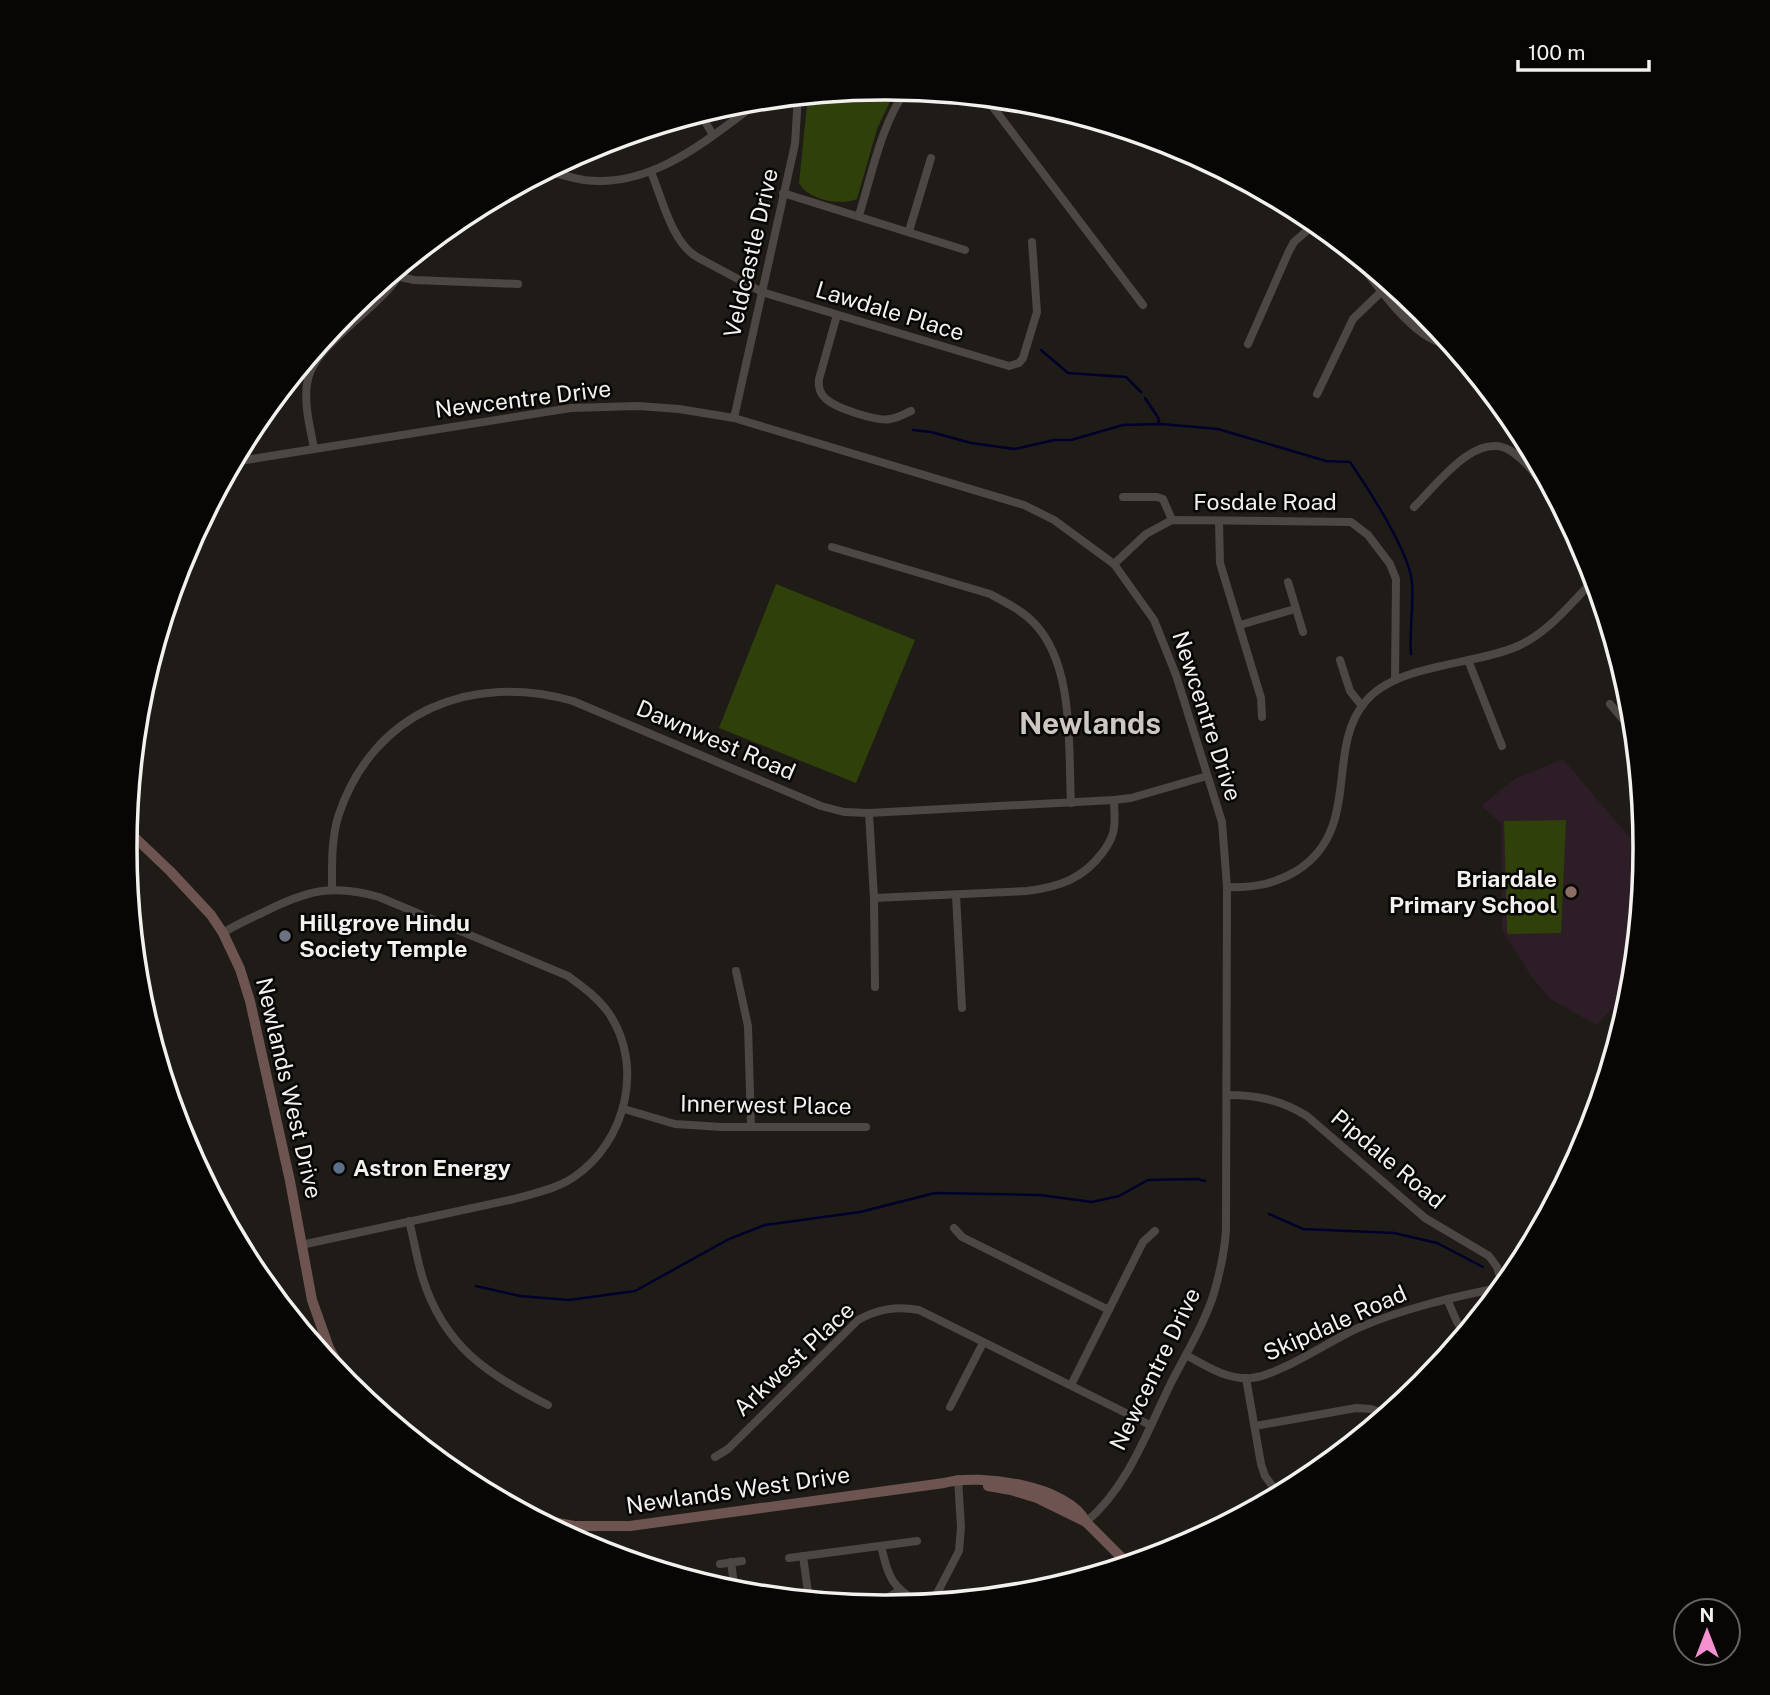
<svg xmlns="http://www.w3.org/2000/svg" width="1770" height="1695" font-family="'Public Sans',sans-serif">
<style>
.education{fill:#2d1d26}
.green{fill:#2f400b}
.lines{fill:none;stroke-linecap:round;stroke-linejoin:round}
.stream{stroke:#00002b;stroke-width:2.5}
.street{stroke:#4c4743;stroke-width:8}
.secondary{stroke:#6e5450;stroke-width:10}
.education-dot{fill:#8d6e63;stroke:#070605;stroke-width:2.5}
.worship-dot{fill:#6b7280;stroke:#070605;stroke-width:2.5}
.service-dot{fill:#5c6f8a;stroke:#070605;stroke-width:2.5}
.labels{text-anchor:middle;stroke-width:5;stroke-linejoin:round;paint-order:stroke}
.street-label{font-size:23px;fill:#f3f1ee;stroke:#070605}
.poi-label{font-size:23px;font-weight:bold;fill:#f3f1ee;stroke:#070605;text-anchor:start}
.district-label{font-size:30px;font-weight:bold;fill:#ccc7c1;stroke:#070605}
.rim{fill:none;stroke:#f3f1ee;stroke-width:3.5}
</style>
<rect width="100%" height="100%" fill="#1f1b17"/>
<polygon class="education" points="1563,759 1644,854 1631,990 1596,1025 1550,999 1531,976 1502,930 1501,823 1481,806 1516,778"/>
<g class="green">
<path d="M885,88l11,1 -19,40 -20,70c-16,7 -49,1 -58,-16l9,-88z"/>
<polygon points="776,584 915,640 856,783 719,728"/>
<polygon points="1566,820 1561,933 1508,934 1507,931 1504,821"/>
</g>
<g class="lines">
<g class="stream">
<polyline points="1041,350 1068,373 1126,377 1141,392"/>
<polyline points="1145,398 1159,419 1158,424"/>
<path d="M913,430l18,2 40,11 44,6 39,-9h17l52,-15 38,-1 57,5 108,32 24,1c18,26 60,91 62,121 2,24 -3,48 -1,71"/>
<polyline points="1269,1214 1303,1229 1394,1233 1437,1243 1483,1267"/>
<polyline points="476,1286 520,1296 569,1300 635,1291 729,1239 765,1225 860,1212 935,1193 1040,1195 1092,1202 1119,1196 1148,1180 1197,1179 1205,1181"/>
</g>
<g class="street">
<polyline points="986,98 1143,305"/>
<polyline points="700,113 713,135"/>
<path d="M547,171c12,3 24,7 37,9 69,9 125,-42 177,-80"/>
<path d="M651,172c11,26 21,71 46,85l65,35 247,74 10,-3 4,-5 14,-46 -5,-70"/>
<polyline points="783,193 965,250"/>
<path d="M859,215c13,-41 22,-90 47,-125"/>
<polyline points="909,231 931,158"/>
<path d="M1351,251c20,26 65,95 100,93"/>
<polyline points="393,273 400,277 414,280 518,284"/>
<path d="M837,315l-18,64c-1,8 1,15 7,20 10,9 51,23 64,20 8,-1 14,-5 21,-8"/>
<polyline points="1248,344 1289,251 1294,242 1316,223"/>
<polyline points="1317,394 1353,319 1382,291"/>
<polyline points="734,418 795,144 798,96"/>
<path d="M314,448c-4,-21 -10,-43 -7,-64 5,-43 80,-76 100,-122"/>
<path d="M233,462l338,-54 67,-2 41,3 55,9 290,87 30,15 60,44 40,56 22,55 46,147 5,65 -1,342c-1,22 -6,43 -12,64 -10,32 -29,62 -44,92 -23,47 -43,103 -84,137"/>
<polyline points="1123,497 1157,497 1163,499 1172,520"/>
<path d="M1414,507c22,-21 62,-78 97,-56 20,13 36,39 51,58"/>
<polyline points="1219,522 1220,563 1261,698 1262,717"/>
<path d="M832,547l158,47c15,8 33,17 45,30 40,43 33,124 36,179"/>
<polyline points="1114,564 1146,534 1172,520 1351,522 1368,535 1390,564 1396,579 1395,680"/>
<polyline points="1288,582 1303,632"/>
<polyline points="1240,625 1295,609"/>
<polyline points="159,647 167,629 170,600"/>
<polyline points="1340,660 1350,691 1362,706"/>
<polyline points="1468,660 1502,746"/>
<polyline points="1610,704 1633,731"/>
<polyline points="869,813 874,898 875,987"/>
<path d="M1227,887c27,1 48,-3 71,-17 64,-42 27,-120 67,-168 32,-39 108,-36 153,-56 31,-14 52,-42 76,-66"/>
<path d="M332,889c0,-24 -1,-51 7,-75 35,-103 133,-142 234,-113l248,105 23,6 25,1 245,-13 17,-2 76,-22"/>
<polyline points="956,895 962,1008"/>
<path d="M874,898l153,-7c32,-4 56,-12 76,-39 4,-6 8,-11 10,-19 3,-10 1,-22 1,-33"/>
<path d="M223,933c12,-8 26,-14 39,-20 43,-22 70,-30 117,-16l189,79c15,11 29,21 40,36 37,53 18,130 -34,165 -18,12 -39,16 -60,22l-213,46"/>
<polyline points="736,971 748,1026 751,1126"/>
<polyline points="1617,1041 1612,1037 1618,1015"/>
<path d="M1227,1095c30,0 54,5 80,21l118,102 64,38 8,11 6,19"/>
<polyline points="624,1109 675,1124 721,1127 866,1127"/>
<path d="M409,1221c5,19 8,39 14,58 21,67 65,96 125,126"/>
<polyline points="954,1228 962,1237 1109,1310"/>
<polyline points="1447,1299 1457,1322 1465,1333"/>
<path d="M1186,1355c20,11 41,25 65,23 27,-2 78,-37 107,-50 47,-20 95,-31 145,-41"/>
<polyline points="1246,1378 1261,1464 1265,1476 1279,1495"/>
<polyline points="1071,1385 1143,1242 1155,1231"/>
<polyline points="950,1407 983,1343"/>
<polyline points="1255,1426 1356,1408 1371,1409 1387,1414"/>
<path d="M715,1457l13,-8 130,-129c20,-11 38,-14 61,-10l231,115"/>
<polyline points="574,1526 576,1540"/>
<path d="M881,1546c8,32 10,41 40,58"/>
<polyline points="803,1556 809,1600"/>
<polyline points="789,1558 917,1541"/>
<polyline points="731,1562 735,1592"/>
<polyline points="720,1564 742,1561"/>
<polyline points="665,1571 669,1570"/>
<polyline points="932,1603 959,1551 961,1527 958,1479"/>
<polyline points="873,1606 899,1591"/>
</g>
<g class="secondary">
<polyline points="127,830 170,871 211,915 223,933 240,969 250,1001 290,1181 312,1300 329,1348 351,1388"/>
<polyline points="988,1486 1011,1490 1037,1498 1086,1522"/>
<path d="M537,1519l37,7h56l314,-43c36,-10 125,3 142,39l42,42"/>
</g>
</g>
<circle class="education-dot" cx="1571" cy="892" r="7"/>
<circle class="worship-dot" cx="285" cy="936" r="7"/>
<circle class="service-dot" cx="339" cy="1168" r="7"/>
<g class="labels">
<g class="street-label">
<text transform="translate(751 253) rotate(-77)" y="8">Veldcastle Drive</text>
<text transform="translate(890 311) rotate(17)" y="8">Lawdale Place</text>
<text transform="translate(523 399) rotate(-7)" y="8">Newcentre Drive</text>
<text x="1265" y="510">Fosdale Road</text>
<text transform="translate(1207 716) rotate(72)" y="8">Newcentre Drive</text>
<text transform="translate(716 740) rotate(23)" y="8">Dawnwest Road</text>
<text transform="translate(289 1088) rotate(77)" y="8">Newlands West Drive</text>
<text transform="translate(766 1105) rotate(1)" y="8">Innerwest Place</text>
<text transform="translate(1388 1159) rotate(40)" y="8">Pipdale Road</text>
<text transform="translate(1335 1323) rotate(-24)" y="8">Skipdale Road</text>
<text transform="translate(794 1359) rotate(-43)" y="8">Arkwest Place</text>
<text transform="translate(1155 1369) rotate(-64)" y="8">Newcentre Drive</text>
<text transform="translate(738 1490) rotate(-8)" y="8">Newlands West Drive</text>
</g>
<g class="poi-label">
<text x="1557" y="887" text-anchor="end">Briardale<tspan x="1557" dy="26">Primary School</tspan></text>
<text x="299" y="931">Hillgrove Hindu<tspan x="299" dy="26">Society Temple</tspan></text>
<text x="353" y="1176">Astron Energy</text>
</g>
<g class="district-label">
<text x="1090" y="734">Newlands</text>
</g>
</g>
<path d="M0 0H1770V1695H0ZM884 100H886A747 747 0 0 1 1633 847V848A747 747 0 0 1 886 1595H884A747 747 0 0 1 137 848V847A747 747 0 0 1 884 100Z" fill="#070605" fill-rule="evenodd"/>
<path class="rim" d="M884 100H886A747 747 0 0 1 1633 847V848A747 747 0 0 1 886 1595H884A747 747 0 0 1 137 848V847A747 747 0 0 1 884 100Z"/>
<g transform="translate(1707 1632)"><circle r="33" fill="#070605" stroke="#656462" stroke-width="2"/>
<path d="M0-5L12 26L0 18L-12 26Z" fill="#f590d1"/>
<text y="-10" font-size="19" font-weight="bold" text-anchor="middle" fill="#f3f1ee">N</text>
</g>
<path d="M1518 60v10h131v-10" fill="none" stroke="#f3f1ee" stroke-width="3.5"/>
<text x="1528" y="60" font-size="21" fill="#f3f1ee" stroke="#070605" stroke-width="5" paint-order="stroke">100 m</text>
</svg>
